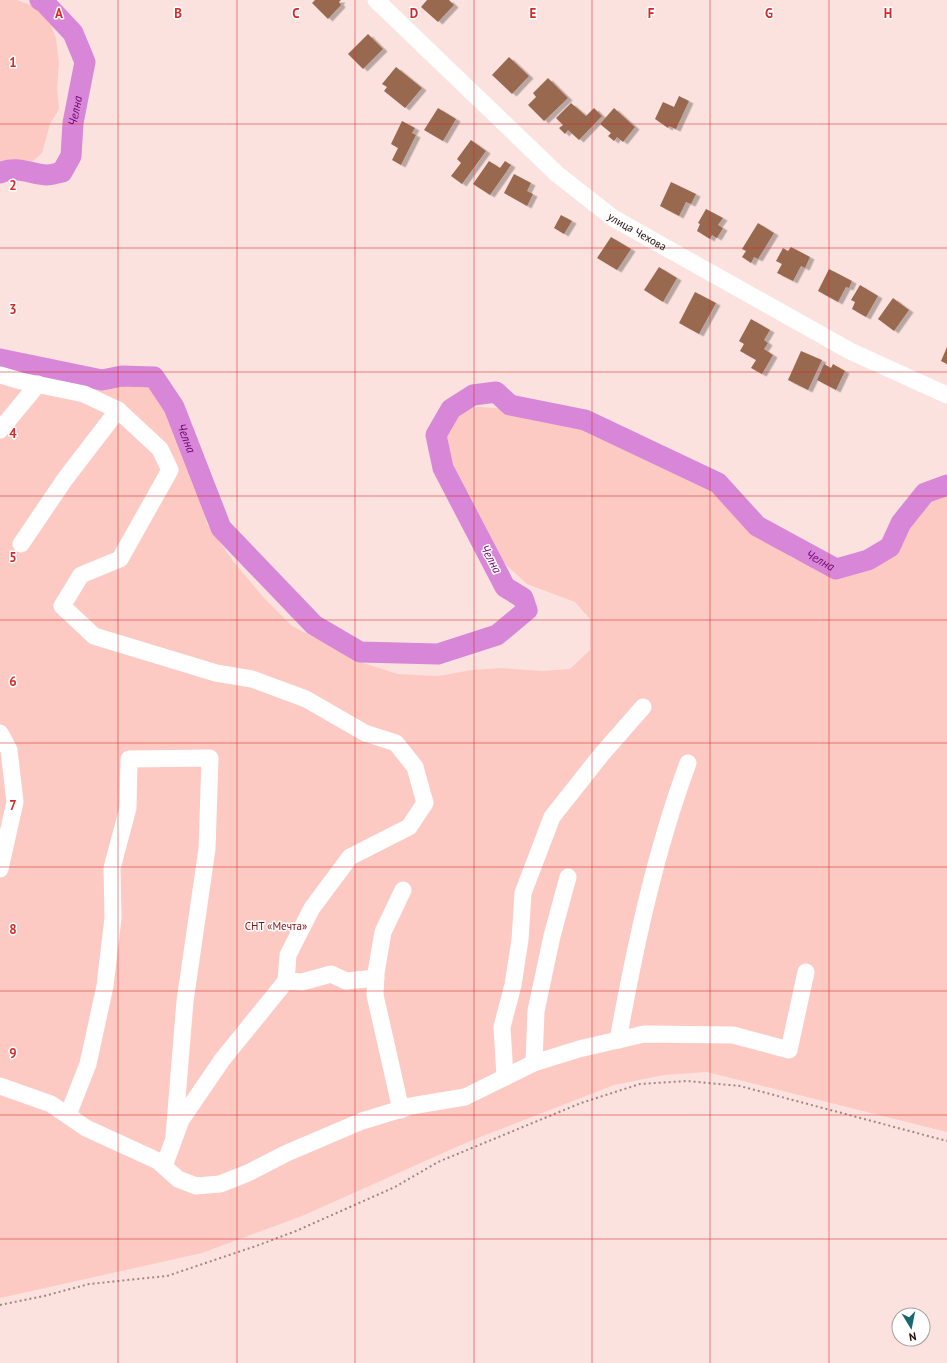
<svg xmlns="http://www.w3.org/2000/svg" width="947" height="1363" font-family="'PT Sans',sans-serif">
<style>
.green{fill:#fccac3}
.lines{fill:none;stroke-linecap:round;stroke-linejoin:round}
.river{stroke:#d886d7;stroke-width:21}
.building{fill:#986850;filter:url(#shadow)}
.path{stroke:#9e8784;stroke-width:2;stroke-dasharray:2 3;stroke-linecap:butt}
.minor{stroke:#fff;stroke-width:17}
.grid{fill:none;stroke:#d62828;stroke-width:1;stroke-opacity:0.55}
.labels{text-anchor:middle;stroke-width:3;stroke-linejoin:round;paint-order:stroke}
.street-label{font-size:11px;fill:#220e0b;stroke:#fff}
.park-label{font-size:11px;fill:#7b1212;stroke:#fff}
.water-label{font-size:12px;font-style:italic;fill:#6c006e;stroke:#fff}
.grid-label{font-size:13px;text-anchor:middle;font-weight:bold;fill:#d62828;stroke:#fff;stroke-width:3;stroke-linejoin:round;paint-order:stroke}
</style>
<defs>
<filter id="shadow"><feDropShadow dx="4.5" dy="2.5" stdDeviation="0" flood-color="#0004"/></filter>
</defs>
<rect width="100%" height="100%" fill="#fbe2de"/>
<g class="green">
<polygon points="0,0 17,0 38,8 49,20 56,38 59,63 57,88 59,109 50,124 42,153 19,173 0,180"/>
<polygon points="0,358 86,370 156,384 166,393 179,418 196,476 207,524 233,561 264,598 292,626 366,664 398,674 438,676 472,670 501,668 542,671 570,669 590,650 590,619 575,602 527,584 468,530 458,513 449,485 435,455 432,443 437,425 456,408 480,407 521,410 590,426 674,465 736,509 792,558 818,568 840,564 871,553 885,544 913,496 932,487 947,484 947,1132 707,1072 664,1075 614,1085 470,1141 302,1216 202,1253 0,1298"/>
</g>
<g class="lines">
<g class="river">
<path id="s1" d="M0,173c16,-8 30,1 46,2 5,0 11,-2 16,-3l9,-16 2,-33 12,-61 -12,-29 -29,-31 -4,-2"/>
<path id="s2" d="M0,359l102,21 20,-4 32,1 20,30 47,121 93,97 46,27 78,2 59,-19 30,-25 -4,-12 -18,-11 -62,-119 -7,-33 15,-26 22,-14 23,-3 14,13 75,15 133,63 39,43 79,43 32,-9 22,-13 11,-24 24,-30 22,-8"/>
</g>
</g>
<g class="building">
<polygon points="315,0 341,0 339,2 341,5 328,19 312,3"/>
<polygon points="427,0 449,0 454,5 438,22 421,7"/>
<polygon points="368,34 383,49 363,69 348,54"/>
<polygon points="509,57 529,76 512,94 492,75"/>
<polygon points="396,67 422,88 405,108 384,91 387,87 382,84"/>
<polygon points="548,78 568,98 544,121 528,105 536,97 533,93"/>
<polygon points="679,96 689,101 676,129 669,126 668,128 655,119 663,102 674,107"/>
<polygon points="571,103 586,116 594,108 602,116 579,140 568,130 565,134 559,128 563,125 556,118"/>
<polygon points="438,108 456,119 443,141 424,130"/>
<polygon points="614,108 635,127 623,142 617,137 614,141 608,136 611,133 600,124"/>
<polygon points="402,121 415,128 412,133 416,135 401,165 392,160 398,148 391,144"/>
<polygon points="471,140 486,151 462,184 451,176 461,163 457,159"/>
<polygon points="489,161 500,168 505,161 511,165 490,195 473,184"/>
<polygon points="514,174 531,183 527,191 533,194 527,206 504,193"/>
<polygon points="671,182 696,194 691,204 686,202 679,216 660,206"/>
<polygon points="706,209 723,218 718,225 723,228 717,238 712,235 710,239 697,231 700,224 698,223"/>
<polygon points="561,215 572,221 564,234 554,228"/>
<polygon points="758,223 774,233 758,259 754,257 751,263 742,257 746,251 742,249"/>
<polygon points="611,237 631,249 617,270 597,258"/>
<polygon points="791,247 810,257 805,268 801,266 793,281 777,273 782,264 776,261 783,248 788,251"/>
<polygon points="659,267 677,278 663,302 644,290"/>
<polygon points="829,269 852,281 849,288 846,287 838,302 818,291"/>
<polygon points="860,285 878,296 866,317 852,309 855,302 851,300"/>
<polygon points="695,292 716,303 699,334 679,323"/>
<polygon points="893,298 909,310 894,331 878,319"/>
<polygon points="751,319 770,330 764,340 768,343 764,349 773,355 762,374 751,368 756,360 740,351 744,344 739,341"/>
<polygon points="947,347 947,364 941,361"/>
<polygon points="801,351 822,360 808,390 788,380"/>
<polygon points="824,364 831,368 833,364 845,371 836,390 817,380"/>
</g>
<g class="lines">
<polyline class="path" points="0,1305 44,1296 89,1284 167,1276 256,1246 296,1231 395,1187 438,1162 581,1103 640,1084 687,1081 740,1086 947,1141"/>
<g class="minor">
<path id="s3" d="M376,0l181,174 56,44 237,133 97,44"/>
<polyline points="0,375 21,381 84,394 118,410 160,449 170,470 120,559 81,575 62,606 94,636 216,673 252,679 306,699 365,733 396,743 415,767 425,803 409,827 350,857 312,908 288,955 286,981"/>
<polyline points="0,430 38,384"/>
<polyline points="21,544 65,479 118,410"/>
<polyline points="0,733 9,750 15,802 0,869"/>
<path d="M618,1040c17,-93 37,-188 70,-277"/>
<polyline points="534,1063 536,1011 552,936 568,877"/>
<polyline points="505,1077 502,1027 513,985 520,940 523,893 552,817 601,755 643,707"/>
<polyline points="0,1086 51,1104 86,1128 158,1161 178,1179 196,1186 220,1184 248,1173 287,1153 362,1121 411,1106 465,1097 534,1063 579,1049 644,1034 733,1035 789,1050 806,972"/>
<polyline points="401,1110 375,995 376,973 383,932 403,890"/>
<polyline points="68,1115 88,1064 105,986 113,918 112,868 128,808 129,759 210,758 207,849 185,1001 174,1136"/>
<polyline points="164,1166 181,1120 222,1060 286,981 302,982 331,974 346,981 376,978"/>
</g>
</g>
<path class="grid" d="M118,0v1363M237,0v1363M355,0v1363M474,0v1363M592,0v1363M710,0v1363M829,0v1363M0,124h947M0,248h947M0,372h947M0,496h947M0,620h947M0,743h947M0,867h947M0,991h947M0,1115h947M0,1239h947"/>
<g class="labels">
<g class="street-label">
<text dy="4" stroke="none"><textPath href="#s3" startOffset="350">улица Чехова</textPath></text>
</g>
<g class="park-label">
<text x="276" y="930">СНТ «Мечта»</text>
</g>
<g class="water-label">
<text dy="4" stroke="none"><textPath href="#s1" startOffset="127">Челна</textPath></text>
<text dy="4" stroke="none"><textPath href="#s2" startOffset="226">Челна</textPath></text>
<text transform="translate(491 559) rotate(62)" y="4">Челна</text>
<text dy="4" stroke="none"><textPath href="#s2" startOffset="1343">Челна</textPath></text>
</g>
</g>
<g class="grid-label">
<text x="59" y="18">A</text>
<text x="178" y="18">B</text>
<text x="296" y="18">C</text>
<text x="414" y="18">D</text>
<text x="533" y="18">E</text>
<text x="651" y="18">F</text>
<text x="769" y="18">G</text>
<text x="888" y="18">H</text>
<text x="13" y="67">1</text>
<text x="13" y="190">2</text>
<text x="13" y="314">3</text>
<text x="13" y="438">4</text>
<text x="13" y="562">5</text>
<text x="13" y="686">6</text>
<text x="13" y="810">7</text>
<text x="13" y="934">8</text>
<text x="13" y="1058">9</text>
</g>
<g transform="translate(911 1327) rotate(170)"><circle r="19" fill="#ffffff" stroke="#a79f9d"/>
<path d="M0-3L7 15L0 10L-7 15Z" fill="#1b6770"/>
<text y="-6" font-size="11" font-weight="bold" text-anchor="middle" fill="#220e0b">N</text>
</g>
</svg>
